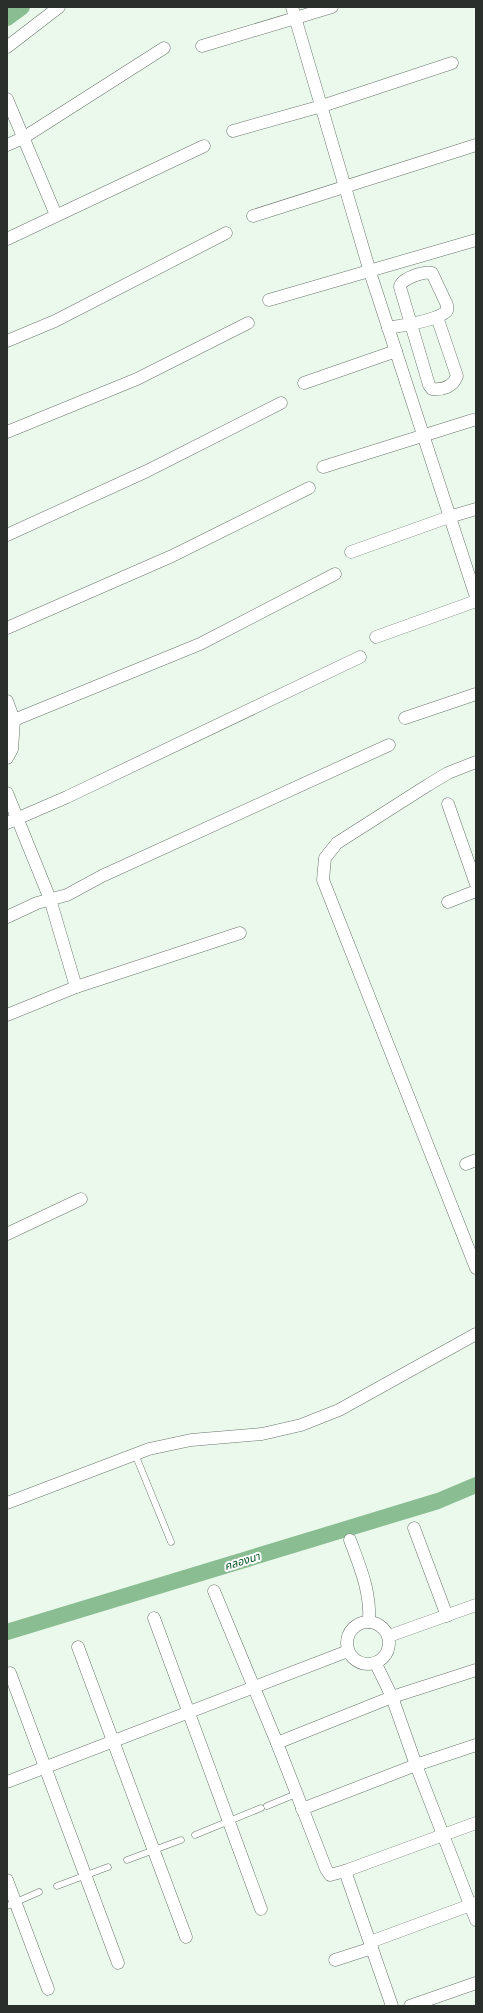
<svg xmlns="http://www.w3.org/2000/svg" width="483" height="2013" font-family="Ubuntu,'Noto Sans Thai',sans-serif">
<style>
.lines{fill:none;stroke-linecap:round;stroke-linejoin:round}
.canal{stroke:#8abe92;stroke-width:16}
.lane-casing{stroke:#6a756b;stroke-width:7}
.street-casing{stroke:#6a756b;stroke-width:13}
.lane{stroke:#fff;stroke-width:6}
.street{stroke:#fff;stroke-width:12}
.labels{text-anchor:middle;stroke-width:4;stroke-linejoin:round;paint-order:stroke}
.water-label{font-size:11px;font-style:italic;fill:#005620;stroke:#fff}
</style>
<rect width="100%" height="100%" fill="#ebf9ed"/>
<g class="lines">
<g class="canal">
<polyline points="7,18 22,7"/>
<polyline points="7,1632 438,1501 476,1485"/>
</g>
<g class="lane-casing">
<g id="lane">
<polyline points="135,1454 171,1542"/>
<polyline points="267,1806 296,1794"/>
<polyline points="195,1835 261,1808"/>
<polyline points="127,1860 181,1840"/>
<polyline points="57,1886 108,1867"/>
<polyline points="7,1906 39,1892"/>
</g>
</g>
<g class="street-casing">
<g id="street">
<polyline points="292,7 370,272 476,597"/>
<polyline points="202,46 332,7"/>
<polyline points="7,47 59,7"/>
<polyline points="7,99 56,215"/>
<polyline points="233,131 322,106 452,63"/>
<polyline points="7,145 23,138 164,48"/>
<polyline points="253,216 476,145"/>
<polyline points="7,239 204,146"/>
<polyline points="269,300 476,240"/>
<path d="M388,328c15,-3 49,-7 59,-17v-6l-15,-32c-7,-2 -31,5 -32,14l29,98 3,4c11,1 21,-2 25,-13l-20,-59"/>
<polyline points="7,341 55,321 226,233"/>
<polyline points="304,383 396,351"/>
<polyline points="7,432 137,379 248,323"/>
<polyline points="323,467 473,420"/>
<polyline points="7,535 147,471 281,403"/>
<polyline points="351,552 449,517 476,509"/>
<polyline points="7,628 172,556 309,488"/>
<polyline points="376,637 476,601"/>
<polyline points="7,701 14,720 12,749 7,758"/>
<polyline points="405,718 476,694"/>
<polyline points="14,720 200,644 335,574"/>
<polyline points="476,762 448,773 428,785 337,843 325,858 323,880 476,1268"/>
<polyline points="7,793 50,899 76,987"/>
<polyline points="448,804 476,884"/>
<polyline points="7,823 67,797 360,657"/>
<polyline points="448,902 476,891"/>
<polyline points="7,917 37,903 67,895 102,876 389,745"/>
<polyline points="7,1015 76,987 240,933"/>
<polyline points="466,1164 476,1160"/>
<polyline points="7,1234 81,1199"/>
<polyline points="7,1503 149,1449 191,1440 262,1434 301,1425 339,1410 476,1334"/>
<polyline points="414,1528 447,1616"/>
<path d="M350,1540c10,27 21,52 19,82"/>
<polyline points="214,1591 277,1743 326,1869 330,1875 345,1871 476,1823"/>
<polyline points="154,1618 261,1909"/>
<circle cx="368" cy="1643" r="21"/>
<polyline points="389,1636 476,1605"/>
<polyline points="78,1647 186,1937"/>
<polyline points="376,1664 392,1697 416,1765 476,1920"/>
<polyline points="10,1673 118,1963"/>
<polyline points="277,1743 392,1697 476,1670"/>
<polyline points="7,1782 348,1651"/>
<polyline points="302,1809 416,1765 476,1745"/>
<polyline points="345,1871 392,2006"/>
<polyline points="7,1880 48,1989"/>
<polyline points="370,1942 476,1903"/>
<polyline points="335,1960 372,1948"/>
<polyline points="410,2006 476,1983"/>
</g>
</g>
<use href="#lane" class="lane"/>
<use href="#street" class="street"/>
</g>
<g class="labels">
<g class="water-label">
<text transform="translate(242 1561) rotate(-17)" y="4">คลองนา</text>
</g>
</g>
<rect width="483" height="2013" fill="none" stroke="#2a2f2b" stroke-width="16"/>
</svg>
